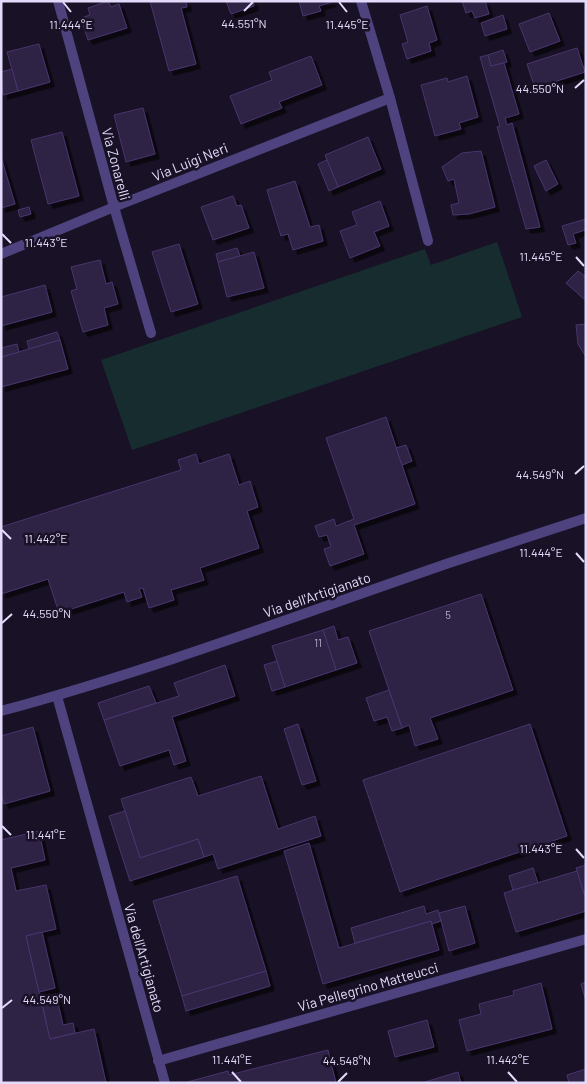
<svg xmlns="http://www.w3.org/2000/svg" width="587" height="1084" font-family="Barlow,sans-serif">
<style>
.green{fill:#162c2f}
.building{fill:#2d2144;stroke:#49356e;filter:url(#shadow)}
.lines{fill:none;stroke-linecap:round;stroke-linejoin:round}
.street{stroke:#4e437f;stroke-width:10}
.ticks{fill:none;stroke:#e4dbfb;stroke-width:2}
.labels{text-anchor:middle;stroke-width:5;stroke-linejoin:round;paint-order:stroke}
.number-label{font-size:11px;fill:#b6accd}
.street-label{font-size:14px;fill:#e4dbfb;stroke:#191226}
.ticks-label{font-size:12px;text-anchor:middle;fill:#e4dbfb;stroke:#191226;stroke-width:5;stroke-linejoin:round;paint-order:stroke}
</style>
<defs>
<filter id="shadow"><feDropShadow dx="4.5" dy="4.5" stdDeviation="0" flood-color="#0009"/></filter>
</defs>
<rect width="100%" height="100%" fill="#191226"/>
<polygon class="green" points="497,242 522,317 132,450 101,360 425,249 431,265"/>
<g class="building">
<polygon points="108,1 111,7 119,4 127,28 88,40 81,18 90,15 88,8"/>
<polygon points="150,1 186,1 187,7 181,8 196,64 169,71"/>
<polygon points="226,1 253,1 254,6 231,14"/>
<polygon points="299,1 332,1 332,2 319,6 321,11 303,16"/>
<polygon points="462,1 485,1 489,14 475,18 472,11 466,13"/>
<polygon points="427,6 437,40 429,43 431,51 407,59 402,44 408,42 400,15"/>
<polygon points="549,13 560,41 530,52 519,24"/>
<polygon points="503,15 507,29 485,36 481,23"/>
<polygon points="39,44 50,82 18,91 7,52"/>
<polygon points="577,48 585,72 535,88 527,64"/>
<polygon points="503,50 507,62 491,66 488,55"/>
<polygon points="488,55 491,66 504,63 519,114 505,118 507,125 512,123 540,227 526,229 497,127 500,126 480,57"/>
<polygon points="311,56 322,85 279,102 282,108 241,124 230,96 272,80 269,72"/>
<polygon points="12,69 18,91 3,95 1,72"/>
<polygon points="467,76 478,117 459,123 461,129 435,136 421,85 447,78 448,82"/>
<polygon points="143,108 155,154 126,162 114,115"/>
<polygon points="62,132 79,196 48,204 31,140"/>
<polygon points="368,137 381,169 338,187 325,155"/>
<polygon points="481,151 495,207 469,214 453,215 451,205 459,203 454,179 448,181 442,167 462,153"/>
<polygon points="1,157 15,204 1,208"/>
<polygon points="327,160 338,187 329,191 318,164"/>
<polygon points="546,160 558,184 546,191 534,166"/>
<polygon points="295,181 310,227 319,225 323,241 293,250 288,234 281,236 267,190"/>
<polygon points="233,196 237,206 241,205 249,228 213,240 201,207"/>
<polygon points="380,201 389,226 374,232 380,246 350,258 340,231 357,225 352,212"/>
<polygon points="29,207 31,214 20,217 18,210"/>
<polygon points="586,219 586,233 585,230 573,234 576,243 568,245 562,226"/>
<polygon points="179,244 198,304 171,312 152,252"/>
<polygon points="237,248 240,256 218,262 216,254"/>
<polygon points="254,252 264,288 227,297 218,262"/>
<polygon points="100,260 106,284 112,282 118,304 104,308 108,325 83,332 71,291 77,289 71,267"/>
<polygon points="578,271 586,277 586,301 566,283"/>
<polygon points="45,285 52,312 1,326 1,297"/>
<polygon points="586,324 586,357 578,344 576,325"/>
<polygon points="57,332 60,340 29,349 27,341"/>
<polygon points="60,340 68,369 1,387 1,357"/>
<polygon points="17,344 19,352 1,357 1,348"/>
<polygon points="386,417 415,504 354,525 364,554 330,566 324,549 331,547 327,535 319,537 315,526 334,519 336,526 354,519 326,438"/>
<polygon points="406,445 412,461 402,465 396,448"/>
<polygon points="196,454 199,464 229,454 239,485 250,481 258,507 247,511 259,548 200,568 204,580 171,590 174,600 149,608 143,588 139,589 142,597 127,602 124,592 59,613 48,579 1,594 1,527 181,470 178,460"/>
<polygon points="481,594 513,690 430,718 438,739 415,746 409,725 402,728 369,631"/>
<polygon points="334,626 338,640 348,637 357,663 336,670 323,630"/>
<polygon points="323,630 336,670 285,687 272,646"/>
<polygon points="277,661 285,687 272,691 264,665"/>
<polygon points="225,665 235,696 172,717 186,761 174,765 169,750 120,766 104,720 179,696 174,683"/>
<polygon points="149,686 156,703 104,720 98,703"/>
<polygon points="389,690 402,728 392,731 387,717 374,721 366,698"/>
<polygon points="298,724 316,781 302,785 284,729"/>
<polygon points="530,724 567,836 400,892 363,780"/>
<polygon points="33,727 50,791 4,804 1,795 1,736"/>
<polygon points="261,776 278,829 315,816 321,836 218,869 213,854 204,857 198,839 140,858 121,799 191,777 198,796"/>
<polygon points="125,811 140,858 198,839 204,857 130,881 109,816"/>
<polygon points="39,831 45,860 11,868 16,891 46,885 56,929 26,936 50,1039 94,1029 106,1083 1,1083 1,840"/>
<polygon points="309,843 339,948 431,921 439,950 323,984 284,851"/>
<polygon points="586,865 586,900 576,868"/>
<polygon points="533,868 538,883 513,890 509,876"/>
<polygon points="577,871 586,900 586,911 516,932 504,893"/>
<polygon points="237,876 266,971 182,996 153,901"/>
<polygon points="424,906 426,914 438,910 441,921 432,924 431,921 355,943 351,928"/>
<polygon points="465,906 475,943 449,951 439,913"/>
<polygon points="42,932 55,988 39,992 26,936"/>
<polygon points="266,971 270,986 186,1011 182,996"/>
<polygon points="586,982 586,1001 581,984"/>
<polygon points="541,983 552,1029 467,1051 459,1020 481,1014 479,1004 514,995 513,991"/>
<polygon points="56,994 63,1025 73,1023 75,1033 50,1039 41,998"/>
<polygon points="427,1020 434,1047 395,1057 388,1031"/>
<polygon points="328,1050 336,1083 184,1083 228,1071 229,1075"/>
<polygon points="586,1069 586,1083 569,1083 567,1075"/>
<polygon points="458,1072 461,1083 422,1083"/>
</g>
<g class="lines">
<g class="street">
<polyline points="58,1 114,207 151,333"/>
<polyline points="390,98 428,241"/>
<polyline points="1,254 114,207 390,98 361,1"/>
<polyline points="57,696 165,1083"/>
<path d="M1,711c152,-41 300,-97 448,-148 46,-15 91,-30 137,-45"/>
<polyline points="158,1061 586,939"/>
</g>
</g>
<path class="ticks" d="M63,2l8,10M339,2l8,10M244,11l9,-9M575,88l9,-8M2,234l9,9M576,257l8,9M575,474l9,-8M2,530l9,9M576,553l8,9M2,623l10,-9M2,826l9,9M576,849l8,9M2,1008l10,-8M232,1072l9,10M508,1072l9,10M338,1082l9,-9"/>
<g class="labels">
<g class="number-label">
<text x="448" y="619">5</text>
<text x="318" y="647">11</text>
</g>
<g class="street-label">
<text transform="translate(190 162) rotate(-22)" y="5">Via Luigi Neri</text>
<text transform="translate(116 164) rotate(75)" y="5">Via Zonarelli</text>
<text transform="translate(317 595) rotate(-19)" y="5">Via dell'Artigianato</text>
<text transform="translate(144 958) rotate(74)" y="5">Via dell'Artigianato</text>
<text transform="translate(368 987) rotate(-16)" y="5">Via Pellegrino Matteucci</text>
</g>
</g>
<g class="ticks-label">
<text x="244" y="28">44.551°N</text>
<text x="71" y="29">11.444°E</text>
<text x="347" y="29">11.445°E</text>
<text x="540" y="93">44.550°N</text>
<text x="46" y="247">11.443°E</text>
<text x="541" y="261">11.445°E</text>
<text x="540" y="479">44.549°N</text>
<text x="46" y="543">11.442°E</text>
<text x="541" y="557">11.444°E</text>
<text x="47" y="618">44.550°N</text>
<text x="46" y="839">11.441°E</text>
<text x="541" y="853">11.443°E</text>
<text x="47" y="1004">44.549°N</text>
<text x="232" y="1064">11.441°E</text>
<text x="508" y="1064">11.442°E</text>
<text x="347" y="1065">44.548°N</text>
</g>
<rect width="587" height="1084" fill="none" stroke="#e4dbfb" stroke-width="5"/>
</svg>
